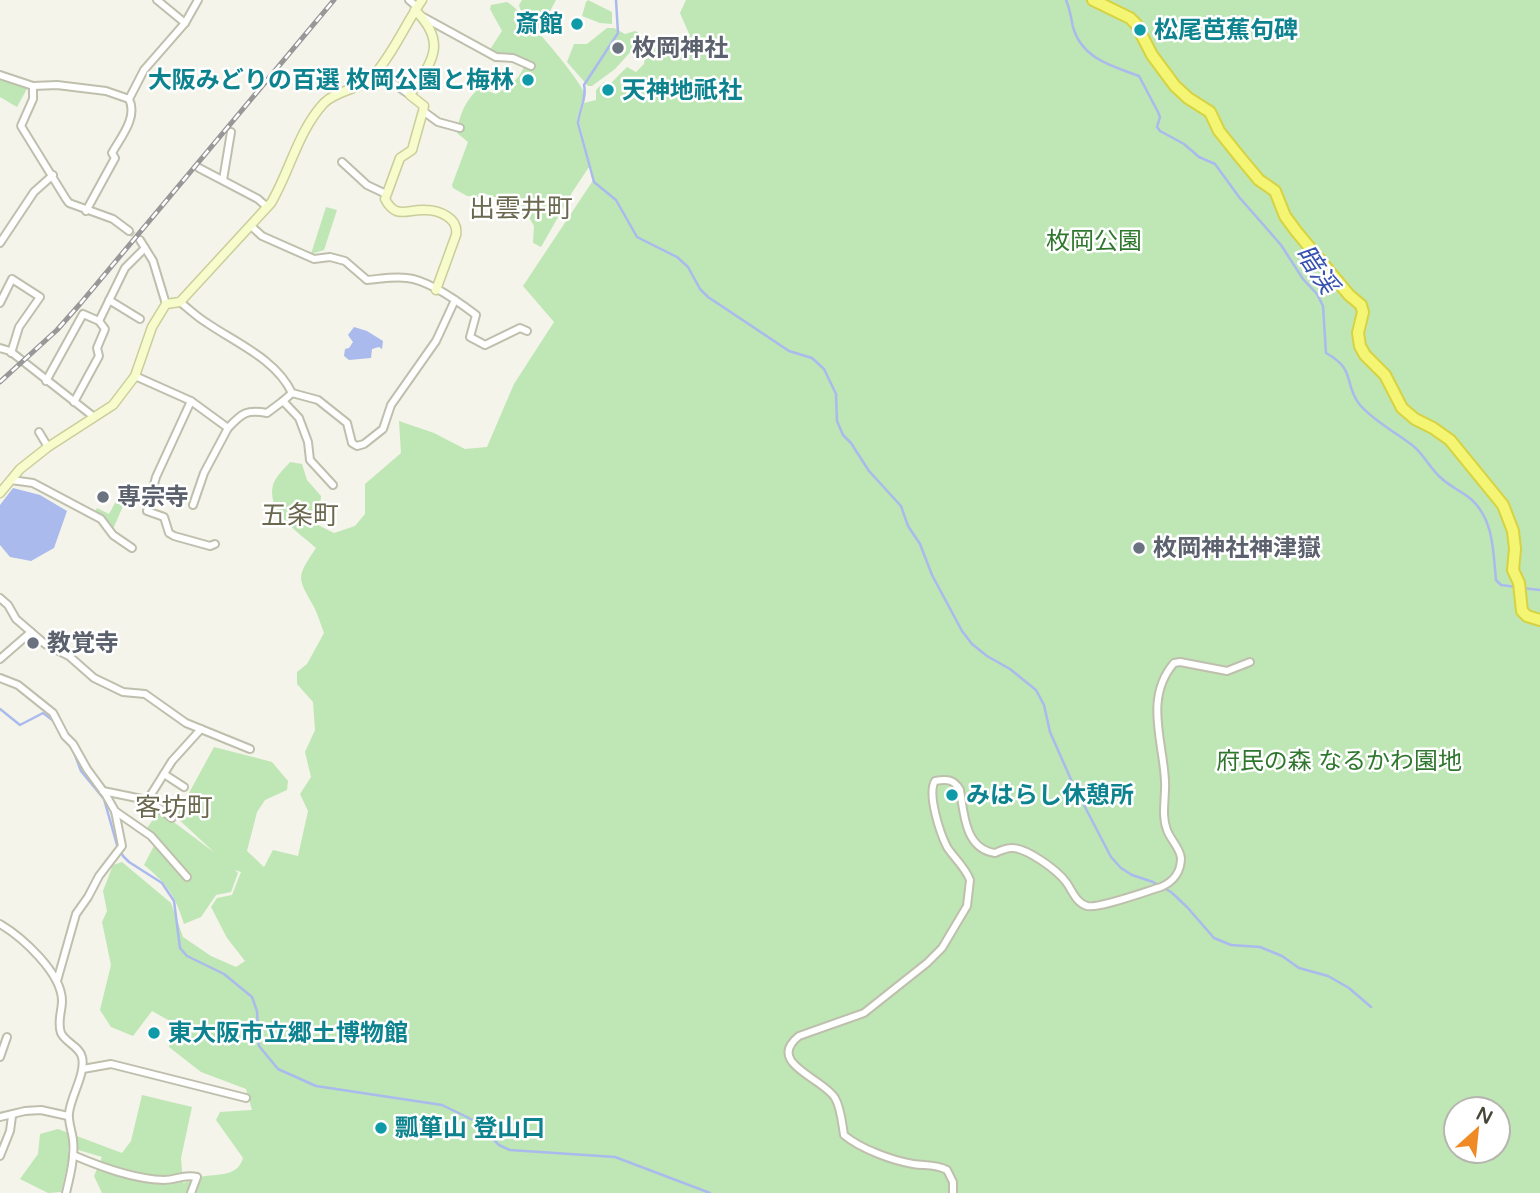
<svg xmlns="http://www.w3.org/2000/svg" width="1540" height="1193" font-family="'Varela Round','Noto Sans JP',sans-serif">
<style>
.green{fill:#bfe6b5;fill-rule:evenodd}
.water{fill:#aabaed}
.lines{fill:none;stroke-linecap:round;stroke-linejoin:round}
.stream{stroke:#aabaed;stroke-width:2.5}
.street-tunnel{stroke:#d2d1c6;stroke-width:6;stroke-dasharray:6 3;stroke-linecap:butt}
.street-casing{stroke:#bfbfad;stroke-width:10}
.secondary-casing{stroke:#cace9a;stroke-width:11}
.highway-casing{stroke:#d6d242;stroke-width:14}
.street{stroke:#fff;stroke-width:6}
.secondary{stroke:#f7fccc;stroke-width:8}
.highway{stroke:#f4f673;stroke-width:10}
.rail-casing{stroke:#989898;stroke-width:5}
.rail{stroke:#fff;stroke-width:2.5;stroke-dasharray:8;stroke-linecap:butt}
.culture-dot{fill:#0f9aa8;stroke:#fff;stroke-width:2.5}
.worship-dot{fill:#6b7280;stroke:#fff;stroke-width:2.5}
.labels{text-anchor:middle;stroke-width:5;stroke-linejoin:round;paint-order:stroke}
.culture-label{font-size:24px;font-weight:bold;fill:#0d838f;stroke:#fff;text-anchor:start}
.worship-label{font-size:24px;font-weight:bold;fill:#5b616d;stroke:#fff;text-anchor:start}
.park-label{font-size:24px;fill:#30772e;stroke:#fff}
.neighbourhood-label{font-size:26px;fill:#6a6950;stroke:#fff}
.water-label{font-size:26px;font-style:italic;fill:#3652af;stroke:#fff}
</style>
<rect width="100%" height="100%" fill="#f4f4ea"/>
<g class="green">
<polygon points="522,0 556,0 540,30 538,30 520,9 519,5"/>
<polygon points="588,0 612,12 612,24 600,23 582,16 586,2"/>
<path d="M686,0h854v1193h-1438l-8,-17 8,-19 -34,-10 1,11 -8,34 -13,1 -28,-14 18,-25 2,-20 18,-5 64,24 9,-12 11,-46 50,12 -11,51 2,25c7,-2 15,-6 22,-7 15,-2 33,0 38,-18l-27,-38 4,-8 32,-2 -6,-21 -45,-17 -32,-25 1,-26 -18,-10 -19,25 -22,-9 -11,-17 11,-45 -9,-43 5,-11 -4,-20 10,-26 9,-3 49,41 12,34 28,19 25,11 9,-6 -18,-23 -16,-31 6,-9 15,-3 9,-23 -6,-2 3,3 -7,19 -15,3 -15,22 -17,7c-9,-29 -17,-40 -40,-59l13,-25 -10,-12 12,-17 56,42 -39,-36 38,-70 58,15 16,19 -1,9 -22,10 -8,12 -10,39 17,16 9,-17 25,6 10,-45 -8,-17 11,-17 -6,-25 10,-22 -2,-28 -16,-18v-12l10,-8 17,-31c-3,-8 -6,-18 -10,-26 -17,-30 -18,-29 2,-59 -18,-16 -50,-36 -43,-63 2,-8 12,-17 17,-23l12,2 5,16 14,16 -3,29 16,8 21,-7 10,-12v-30l36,-31 -2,-32 35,12 31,16 22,-2 27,-63 40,-62 -31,-36 71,-107 -15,-58 5,-18 12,-3v-10l9,-9 -4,9 7,4 3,-11 16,-16 9,5 8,-8 1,-7 -3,-5 8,-9 15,9 6,1 19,-17 -10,-23zM1456,1109h42v42h-42z"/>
<path d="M507,2c12,5 74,78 77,91l-7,26 12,48 -16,24 -32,56 -8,-4 1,-17 -4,-7 -21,-11 -4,-7 -22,-8 -5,4 -11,-1 -14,-8 -1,-3 16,-43 -11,-9c2,-18 8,-32 22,-45l17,6c15,-9 24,-15 30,-32 -11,-8 -26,-4 -37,-11l13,-20 -12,-22 1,-4z"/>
<polygon points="607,28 614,28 625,34 635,31 641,34 642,39 615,69 592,86 588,86 567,62 574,44 587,44"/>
<polygon points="0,78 28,87 17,107 0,97"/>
<polygon points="326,207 337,210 324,250 311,254"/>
<polygon points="120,494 127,497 113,529 106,520 94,514 97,508 109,514"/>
</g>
<g class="water">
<polygon points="354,327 367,331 383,341 382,349 379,347 372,349 371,358 349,360 344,356 345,349 349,348 353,342 348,335"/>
<polygon points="13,488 40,495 67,511 54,548 31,561 10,557 0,545 0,505"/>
</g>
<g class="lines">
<g class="stream">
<path d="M616,0l2,33 -34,52c3,13 -5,25 -6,38l16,59 22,18 21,37 40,20 11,10 12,22 8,8 81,54 23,7 12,11 12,25 1,27 6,14 8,8 18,28 32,35 7,20 12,18 12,31 30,56 10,13 15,12 23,13 26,21 8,15 6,27 23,52 38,73 10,11 11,7 21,7 18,10 16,15 27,31 17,7 29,2 22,9 17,12 29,8 21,12 22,19"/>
<path d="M1066,0c4,9 5,18 7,27 9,32 39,39 66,49l19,36 2,5 -3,10 3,4 24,13 15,13 16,7 24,33 42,48 22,34 14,15 6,12 3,47c31,17 17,31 34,52 15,17 34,26 52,40 11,8 17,22 28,32 9,9 21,14 31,22 23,21 22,52 25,81l5,5 15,2"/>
<polyline points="1522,588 1540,590"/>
<polyline points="0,709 20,725 43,713 55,722"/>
<polyline points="61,735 72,747 81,771 104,799 117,845 123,856 129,862 162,883 174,901 180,948 187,956 224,974 252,997 257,1011 259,1046 278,1069 316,1086 442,1105 475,1121 499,1145 510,1150 615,1157 710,1193"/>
</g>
<polyline class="street-tunnel" points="129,231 140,240"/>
<g class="street-casing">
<g id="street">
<polyline points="157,0 185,23"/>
<polyline points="409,0 417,7"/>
<polyline points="423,17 496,57 513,58 531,66"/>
<polyline points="377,72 410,95"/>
<polyline points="0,75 33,86 57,85 106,91 129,99"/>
<polyline points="33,86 33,99 21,126 66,199 69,203 113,219 129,231"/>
<polyline points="423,111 438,122 460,128"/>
<polyline points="342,162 367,185 386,194"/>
<polyline points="199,168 258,199 267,207"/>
<polyline points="223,180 231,132"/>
<path d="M86,211l29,-53 -3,-5c9,-16 26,-36 17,-54l15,-29 41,-47 13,-23"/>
<path d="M251,226l11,10 52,23 16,-2 15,4 22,19c13,-1 27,-4 40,-2 21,2 52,24 69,37l-6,22 15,8 35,-17 7,3"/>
<polyline points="140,240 153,261 166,304"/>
<polyline points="0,243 34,192 53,175"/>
<polyline points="109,300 140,319"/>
<path d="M180,302c9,7 17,15 27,21 29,20 69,36 85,70"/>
<polyline points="0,303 12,279 40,297 19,327 11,353"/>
<polyline points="0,348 10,351 94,417"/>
<path d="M135,376l56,25 37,27c14,-15 19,-19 39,-15l16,-12 16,17 9,24 2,18 23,25"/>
<polyline points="46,381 83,314 99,321 125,268 145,248"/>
<polyline points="191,401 156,477 147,511 164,517 169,533 174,536 210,546 215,544"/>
<polyline points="283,401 292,393 318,400 347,423 352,443 357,446 364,444 383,429 391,405 436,341 455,300"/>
<polyline points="74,402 99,356 97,348 105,329 99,321"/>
<polyline points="39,432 48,447"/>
<polyline points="11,480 33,483 101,519 113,535 132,548"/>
<polyline points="193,505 204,473 228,428"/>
<polyline points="0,598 8,605 16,619 45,644 69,656 94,678 123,692 145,694 186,723 250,749"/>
<polyline points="0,659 31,632"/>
<polyline points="0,678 18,685 53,713 65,736 73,744 87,769 106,795 115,811 151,836 187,877"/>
<polyline points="164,774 184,787"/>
<polyline points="103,791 142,799 159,808 172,818"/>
<polyline points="147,801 172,761 201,729"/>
<path d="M0,924c22,13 62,49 62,77 0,10 -5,21 -1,32 5,10 18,13 21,24 4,17 -11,38 -13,56 -1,9 3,18 4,27 2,17 -3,36 -7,53"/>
<polyline points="57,981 76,914 88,897 99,876 122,846 115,811"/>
<polyline points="0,1057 7,1037"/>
<polyline points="83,1069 111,1064 246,1098"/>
<polyline points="0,1117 25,1111 41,1110 68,1116"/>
<path d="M73,1155c28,12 60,24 91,25 13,0 18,-6 33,-3l-6,16"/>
<polyline points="0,1156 10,1131 12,1116"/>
<path d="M953,1193v-11l-6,-12c-12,-6 -22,-4 -34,-6 -22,-4 -52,-15 -69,-29 -2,-12 -3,-27 -9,-37 -12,-20 -70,-35 -36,-62l65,-23 63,-50 15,-15 25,-42 3,-26c-5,-13 -16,-22 -23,-33 -7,-14 -20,-53 -12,-66 12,-2 19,-2 25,9 4,24 5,59 35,63 5,-2 11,-5 16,-5 15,-1 46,22 55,34 6,8 10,21 21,24 11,3 60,-15 74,-19 12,-5 20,-15 20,-29 -1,-10 -11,-19 -14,-28 -6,-15 -1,-33 -2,-49 -2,-41 -21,-83 9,-118l6,-1 47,9 23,-9"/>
</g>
</g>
<g class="secondary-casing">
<g id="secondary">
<path d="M415,10c34,34 16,52 -5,85l14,11 -1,5 -11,39 -12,8 -15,41c11,21 22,10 40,11 14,0 34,8 31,25l-20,55"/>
<path d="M0,493l20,-24 28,-22 65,-42 22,-29 17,-49 14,-23 14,-2 91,-99c19,-32 27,-72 53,-100 13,-13 35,-13 48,-26 18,-18 34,-54 50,-77"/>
</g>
</g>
<g class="highway-casing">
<polyline id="highway" points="1093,0 1130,18 1136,24 1152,55 1175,86 1188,98 1210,112 1219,131 1239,156 1259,180 1275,191 1285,216 1296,231 1349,295 1361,305 1363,312 1358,333 1360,346 1365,355 1385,375 1402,408 1415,419 1433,428 1450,440 1503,505 1513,531 1515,549 1513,570 1519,583 1522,611 1527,616 1540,620"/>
</g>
<use href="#street" class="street"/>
<use href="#secondary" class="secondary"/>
<use href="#highway" class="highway"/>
<g class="rail-casing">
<polyline id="rail" points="0,382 57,330 80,304 334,0"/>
</g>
<use href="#rail" class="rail"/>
</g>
<g class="culture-dot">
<circle cx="577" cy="24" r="7"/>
<circle cx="1140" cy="30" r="7"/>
<circle cx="528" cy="80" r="7"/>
<circle cx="608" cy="90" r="7"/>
<circle cx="952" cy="795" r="7"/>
<circle cx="154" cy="1033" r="7"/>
<circle cx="381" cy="1128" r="7"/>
</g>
<g class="worship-dot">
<circle cx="618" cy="48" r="7"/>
<circle cx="103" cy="497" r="7"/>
<circle cx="1139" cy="548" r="7"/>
<circle cx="33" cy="643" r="7"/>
</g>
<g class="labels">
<g class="culture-label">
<text x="563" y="32" text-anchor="end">斎館</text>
<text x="1154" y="38">松尾芭蕉句碑</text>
<text x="514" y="88" text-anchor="end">大阪みどりの百選 枚岡公園と梅林</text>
<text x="622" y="98">天神地祇社</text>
<text x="966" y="803">みはらし休憩所</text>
<text x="168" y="1041">東大阪市立郷土博物館</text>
<text x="395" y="1136">瓢箪山 登山口</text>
</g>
<g class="worship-label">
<text x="632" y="56">枚岡神社</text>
<text x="117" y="505">専宗寺</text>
<text x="1153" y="556">枚岡神社神津嶽</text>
<text x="47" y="651">教覚寺</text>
</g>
<g class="park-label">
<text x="1094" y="249">枚岡公園</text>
<text x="1339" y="769">府民の森 なるかわ園地</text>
</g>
<g class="neighbourhood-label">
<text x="521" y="217">出雲井町</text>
<text x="300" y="524">五条町</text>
<text x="174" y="816">客坊町</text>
</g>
<g class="water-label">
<text transform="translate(1317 269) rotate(56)" y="9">暗渓</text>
</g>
</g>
<g transform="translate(1477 1130) rotate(27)"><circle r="33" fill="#ffffff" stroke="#b6b5af" stroke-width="2"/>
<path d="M0-5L12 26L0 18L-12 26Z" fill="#ef8a27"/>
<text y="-10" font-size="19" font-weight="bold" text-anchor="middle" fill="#484738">N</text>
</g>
</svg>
